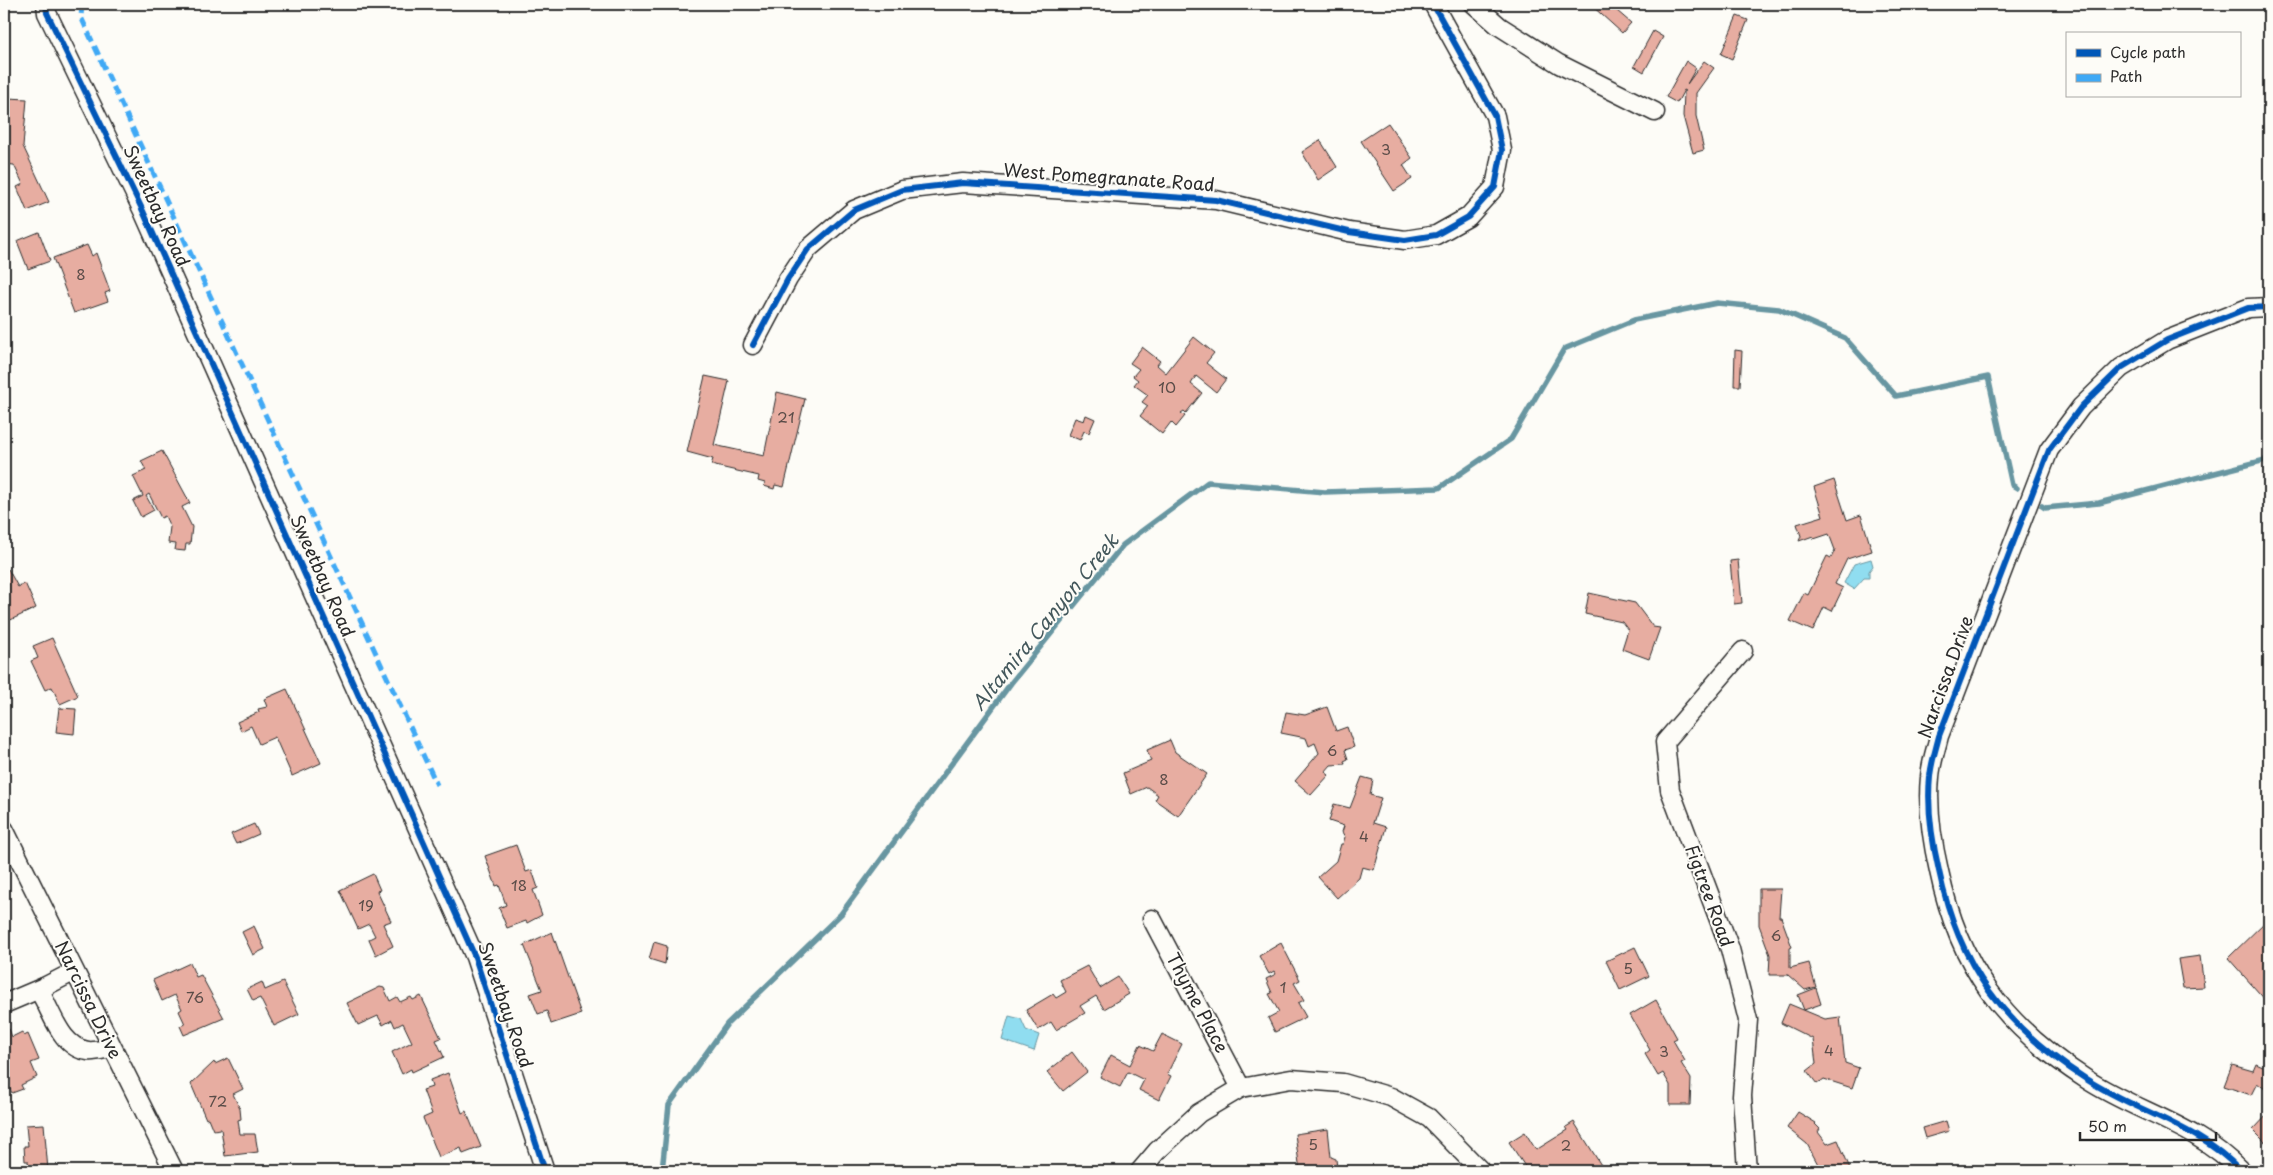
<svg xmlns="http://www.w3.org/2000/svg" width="2273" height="1175" font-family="'Playpen Sans',sans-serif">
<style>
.water{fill:#90ddf0;stroke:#6896a1}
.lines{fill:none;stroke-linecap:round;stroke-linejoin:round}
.stream{stroke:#6896a1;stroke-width:5.5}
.building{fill:#e7ada1;stroke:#2b2b2b}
.minor-casing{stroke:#2b2b2b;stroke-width:21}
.minor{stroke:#fdfcf7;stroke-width:18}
.quiet{stroke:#3fa9f5;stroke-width:5;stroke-dasharray:10 5;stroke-linecap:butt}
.cycleway-casing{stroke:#fdfcf7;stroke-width:9}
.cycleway{stroke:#0057b8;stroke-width:6}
.labels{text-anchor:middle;stroke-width:4;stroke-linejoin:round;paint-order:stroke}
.number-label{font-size:15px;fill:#5a4c48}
.street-label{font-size:18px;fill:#2b2b2b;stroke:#fdfcf7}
.water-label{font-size:19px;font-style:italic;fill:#44585c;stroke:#fdfcf7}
</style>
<rect width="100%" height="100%" fill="#fdfcf7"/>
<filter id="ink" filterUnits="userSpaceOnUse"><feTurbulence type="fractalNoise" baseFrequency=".02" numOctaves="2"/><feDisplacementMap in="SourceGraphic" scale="10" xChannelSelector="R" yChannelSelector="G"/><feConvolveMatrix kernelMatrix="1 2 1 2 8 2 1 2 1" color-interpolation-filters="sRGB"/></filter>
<g filter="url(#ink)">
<g class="water">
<polygon points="1871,559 1873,566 1869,571 1869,578 1864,578 1854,589 1844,583 1854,564"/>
<polygon points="1009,1016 1021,1019 1026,1030 1039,1035 1034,1051 1002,1040"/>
</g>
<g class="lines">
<g class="stream">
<polyline points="2042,506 2045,508 2099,503 2269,459"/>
<polyline points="662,1171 669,1105 727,1024 841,914 1011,683 1123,545 1208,482 1325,492 1439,488 1511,439 1564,349 1634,320 1717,303 1779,309 1845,338 1896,396 1988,377 2012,485 2017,488"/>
</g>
</g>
<g class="building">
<polygon points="1592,4 1609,4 1631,23 1622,33 1591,5"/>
<polygon points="1737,16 1748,20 1732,59 1721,54"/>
<polygon points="1653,31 1663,37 1644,72 1634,66"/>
<polygon points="1686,61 1696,68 1687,84 1704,61 1714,68 1696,93 1696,116 1704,150 1693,153 1683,116 1684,92 1686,91 1684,90 1677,103 1666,97"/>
<polygon points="8,98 27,99 23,146 49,202 27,211 17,187 23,184 14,165 4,164 4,131 6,131"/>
<polygon points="1388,123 1412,158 1403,165 1412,179 1394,191 1361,141"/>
<polygon points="1320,140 1337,167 1318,180 1302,152"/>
<polygon points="39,232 50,261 28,269 17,241"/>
<polygon points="87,245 92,256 96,253 110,291 105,293 108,301 74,313 53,258"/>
<polygon points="1194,337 1214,353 1206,363 1226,379 1216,392 1196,376 1191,384 1202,393 1186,413 1184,411 1181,413 1185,416 1176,427 1171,422 1162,434 1140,416 1148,406 1142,402 1148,395 1134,385 1138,380 1133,376 1139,369 1130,363 1142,347 1160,361 1157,365 1166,373"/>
<polygon points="1735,350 1742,351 1740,386 1734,386"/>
<polygon points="705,376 729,381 714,445 764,456 777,392 805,399 784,487 775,485 774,489 764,486 765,483 758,481 759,476 711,465 713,459 687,452"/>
<polygon points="1086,415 1095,419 1089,433 1084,431 1080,440 1068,435 1075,418 1084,421"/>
<polygon points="162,451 190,503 182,507 192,527 190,544 186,544 185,551 175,550 176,544 168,543 170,527 165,516 161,518 149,494 146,496 154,510 141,517 133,501 143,496 133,476 146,470 141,461"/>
<polygon points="1834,480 1847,520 1861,515 1872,551 1847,559 1835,584 1843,588 1832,611 1824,607 1813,631 1790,621 1804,593 1808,595 1827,556 1831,558 1835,550 1829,534 1814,539 1813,536 1799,541 1801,536 1797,524 1823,516 1814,487"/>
<polygon points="1738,560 1742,603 1734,604 1730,561"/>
<polygon points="8,569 18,587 25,583 36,608 4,623 4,571"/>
<polygon points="1589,593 1635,603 1653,627 1660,628 1649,659 1622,649 1628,630 1622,622 1585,614"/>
<polygon points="52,638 78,696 60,704 52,687 45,690 31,661 38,658 33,646"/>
<polygon points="287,689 321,763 292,776 275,737 259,744 251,726 241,731 237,722 259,712 258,709 267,707 264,699"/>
<polygon points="1327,707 1336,731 1347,727 1354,747 1345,750 1348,759 1344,761 1345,764 1331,765 1325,772 1329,775 1311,795 1295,781 1319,753 1315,743 1309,746 1306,738 1281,733 1286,712 1305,715"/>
<polygon points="59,708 76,709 74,734 56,732"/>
<polygon points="1170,740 1175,752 1207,774 1178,816 1155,800 1158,795 1147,787 1131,794 1123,773 1151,761 1147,750"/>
<polygon points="1362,777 1373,780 1370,795 1381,798 1373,823 1386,827 1374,870 1362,867 1359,878 1337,898 1318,877 1336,861 1341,844 1343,844 1345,837 1342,832 1344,826 1329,821 1334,804 1350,808"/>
<polygon points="254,824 259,834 236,844 231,834"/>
<polygon points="516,845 526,872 532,870 538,888 533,890 542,915 527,923 526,921 507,928 499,908 506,905 499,885 496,886 485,856"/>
<polygon points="373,874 380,890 377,891 391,921 383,924 393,946 376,955 369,939 375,936 369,924 358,929 340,890"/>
<polygon points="1759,889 1781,889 1779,917 1781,917 1792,947 1790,948 1790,968 1809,963 1816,987 1805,990 1788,975 1769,975 1770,955 1759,925"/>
<polygon points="2269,918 2269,1002 2268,1003 2228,958"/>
<polygon points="254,926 265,949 253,955 242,932"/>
<polygon points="552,932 581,1014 551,1024 547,1011 538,1014 530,994 542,990 524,945"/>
<polygon points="654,942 667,946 665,964 649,959"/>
<polygon points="1281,943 1300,980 1294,983 1304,1000 1298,1003 1306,1017 1275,1032 1268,1018 1279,1012 1269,994 1272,993 1266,979 1276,974 1274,971 1269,974 1259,956"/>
<polygon points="1635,947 1649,976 1620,990 1606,961"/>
<polygon points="2200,956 2204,987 2183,988 2178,959"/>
<polygon points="190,963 196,977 201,975 224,1018 184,1035 180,1026 185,1024 179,1011 182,1009 175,995 162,1001 153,980"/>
<polygon points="1087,966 1100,988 1118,977 1129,994 1104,1009 1096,996 1080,1006 1085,1013 1056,1030 1051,1022 1038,1030 1026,1010 1053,994 1056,998 1066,992 1060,980"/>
<polygon points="262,982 265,990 283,982 299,1014 274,1026 260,998 253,1001 247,989"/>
<polygon points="380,987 384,988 390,1001 397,997 400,1002 411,997 413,1000 421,996 441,1038 436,1040 444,1057 412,1072 411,1069 402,1074 392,1052 412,1042 403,1023 395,1027 392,1020 383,1025 378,1016 358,1025 347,1003"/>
<polygon points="1816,988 1821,1004 1804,1010 1798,995"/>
<polygon points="1656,1000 1677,1038 1673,1040 1685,1061 1681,1063 1691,1079 1690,1105 1670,1105 1670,1085 1663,1073 1658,1076 1645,1054 1650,1050 1630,1015"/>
<polygon points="1789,1004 1825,1019 1840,1017 1845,1063 1859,1068 1852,1088 1824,1079 1817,1084 1807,1071 1816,1064 1813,1039 1781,1023"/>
<polygon points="9,1029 12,1037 22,1032 24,1036 28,1034 39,1060 31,1063 37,1077 21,1085 23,1089 12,1093 10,1089 4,1092 4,1031"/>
<polygon points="1162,1034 1182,1044 1167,1074 1171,1076 1159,1100 1139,1090 1144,1080 1128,1072 1120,1087 1100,1077 1111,1055 1130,1065 1140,1045 1153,1051"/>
<polygon points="1072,1052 1087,1072 1063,1091 1047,1072"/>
<polygon points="228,1058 243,1089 233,1094 240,1109 241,1119 238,1120 240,1134 255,1134 258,1152 225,1156 221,1129 213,1130 208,1118 206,1119 191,1084 214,1062 215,1064"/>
<polygon points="2268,1060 2269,1092 2257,1083 2251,1095 2224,1086 2232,1065 2253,1071 2256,1064 2263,1067"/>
<polygon points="448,1073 462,1113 466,1111 481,1147 463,1154 461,1148 439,1157 423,1118 432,1114 423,1090 432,1087 430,1080"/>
<polygon points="1798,1112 1816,1123 1815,1124 1820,1129 1818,1132 1827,1144 1838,1140 1851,1171 1823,1171 1820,1168 1807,1144 1787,1128"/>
<polygon points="2269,1113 2269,1146 2253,1130"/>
<polygon points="1946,1121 1949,1131 1925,1138 1922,1128"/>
<polygon points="1574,1122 1604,1170 1606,1169 1608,1171 1528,1171 1509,1142 1525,1132 1536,1150 1568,1130 1566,1127"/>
<polygon points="44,1124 48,1170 51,1171 29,1171 28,1161 25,1161 24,1146 28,1146 26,1125"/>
<polygon points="1328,1129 1331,1157 1336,1159 1337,1169 1335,1171 1300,1171 1295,1134"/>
</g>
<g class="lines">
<g class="minor-casing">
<g id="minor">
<polyline points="46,4 47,13 143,211 475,957 545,1171"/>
<polyline points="1474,4 1499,26 1559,64 1655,112"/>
<polyline points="753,345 788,279 808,249 854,210 902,190 963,183 1216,200 1349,232 1405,240 1436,235 1468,217 1495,187 1502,150 1495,116 1433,4"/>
<polyline points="1743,651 1665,742 1670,790 1730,949 1748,1020 1742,1096 1747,1171"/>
<polyline points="4,829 174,1171"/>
<polyline points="1152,919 1241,1088"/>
<path d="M73,972l-29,15 -2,9c11,19 20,52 46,55 7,1 16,-2 23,-3"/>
<polyline points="4,1004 44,987"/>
<polyline points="1140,1171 1157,1151 1199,1113 1241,1088 1291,1079 1343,1083 1391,1097 1429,1118 1481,1171"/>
<path d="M2241,1171c-45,-47 -103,-58 -155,-92 -82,-53 -127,-112 -147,-208 -7,-30 -12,-64 -9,-94 1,-14 6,-28 9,-41l110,-286 32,-43 40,-39 46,-28 81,-32 21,-1"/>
</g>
</g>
<use href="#minor" class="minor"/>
<polyline class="quiet" points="82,4 81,17 437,785"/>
<g class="cycleway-casing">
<g id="cycleway">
<polyline points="46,4 47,13 143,211 475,957 545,1171"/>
<polyline points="753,345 788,279 808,249 854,210 902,190 963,183 1216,200 1349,232 1405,240 1436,235 1468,217 1495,187 1502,150 1495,116 1433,4"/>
<path d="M2241,1171c-45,-47 -103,-58 -155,-92 -82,-53 -127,-112 -147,-208 -7,-30 -12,-64 -9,-94 1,-14 6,-28 9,-41l110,-286 32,-43 40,-39 46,-28 81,-32 21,-1"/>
</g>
</g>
<use href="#cycleway" class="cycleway"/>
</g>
</g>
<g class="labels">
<g class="number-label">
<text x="1386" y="155">3</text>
<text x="81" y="280">8</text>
<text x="1167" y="393">10</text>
<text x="786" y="423">21</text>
<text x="1332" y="756">6</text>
<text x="1164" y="785">8</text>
<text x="1364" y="842">4</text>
<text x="519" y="891">18</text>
<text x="366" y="911">19</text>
<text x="1776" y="941">6</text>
<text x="1628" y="974">5</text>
<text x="1283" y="993">1</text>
<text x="195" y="1003">76</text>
<text x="1829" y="1056">4</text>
<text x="1664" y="1057">3</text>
<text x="218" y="1107">72</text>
<text x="1313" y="1150">5</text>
<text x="1566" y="1151">2</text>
</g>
<g class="street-label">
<text transform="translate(1109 178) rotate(4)" y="6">West Pomegranate Road</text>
<text transform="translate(156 206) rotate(65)" y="6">Sweetbay Road</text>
<text transform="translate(322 576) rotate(66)" y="6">Sweetbay Road</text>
<text transform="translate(1946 677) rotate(-70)" y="6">Narcissa Drive</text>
<text transform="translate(1709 896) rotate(70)" y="6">Figtree Road</text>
<text transform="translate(88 1000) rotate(64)" y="6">Narcissa Drive</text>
<text transform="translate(1197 1003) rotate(62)" y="6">Thyme Place</text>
<text transform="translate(505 1005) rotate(71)" y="6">Sweetbay Road</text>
</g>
<g class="water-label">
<text transform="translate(1045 622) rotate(-51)" y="7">Altamira Canyon Creek</text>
</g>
</g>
<rect width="2273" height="1175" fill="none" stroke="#fdfcf7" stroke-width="20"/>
<rect x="10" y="10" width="2253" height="1155" fill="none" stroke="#2b2b2b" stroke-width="2" filter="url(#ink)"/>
<rect x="2066" y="32" width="175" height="65" fill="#fdfcf7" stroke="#a9a8a5"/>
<rect x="2076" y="49" width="25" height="8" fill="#0057b8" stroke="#a9a8a5"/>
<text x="2110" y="58" font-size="15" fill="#2b2b2b">Cycle path</text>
<rect x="2076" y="74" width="25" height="8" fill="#3fa9f5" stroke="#a9a8a5"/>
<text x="2110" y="82" font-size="15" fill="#2b2b2b">Path</text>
<path d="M2080 1132v8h136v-8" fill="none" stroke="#2b2b2b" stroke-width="2.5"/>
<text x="2088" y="1132" font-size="15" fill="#2b2b2b" stroke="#fdfcf7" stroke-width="4" paint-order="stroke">50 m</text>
</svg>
